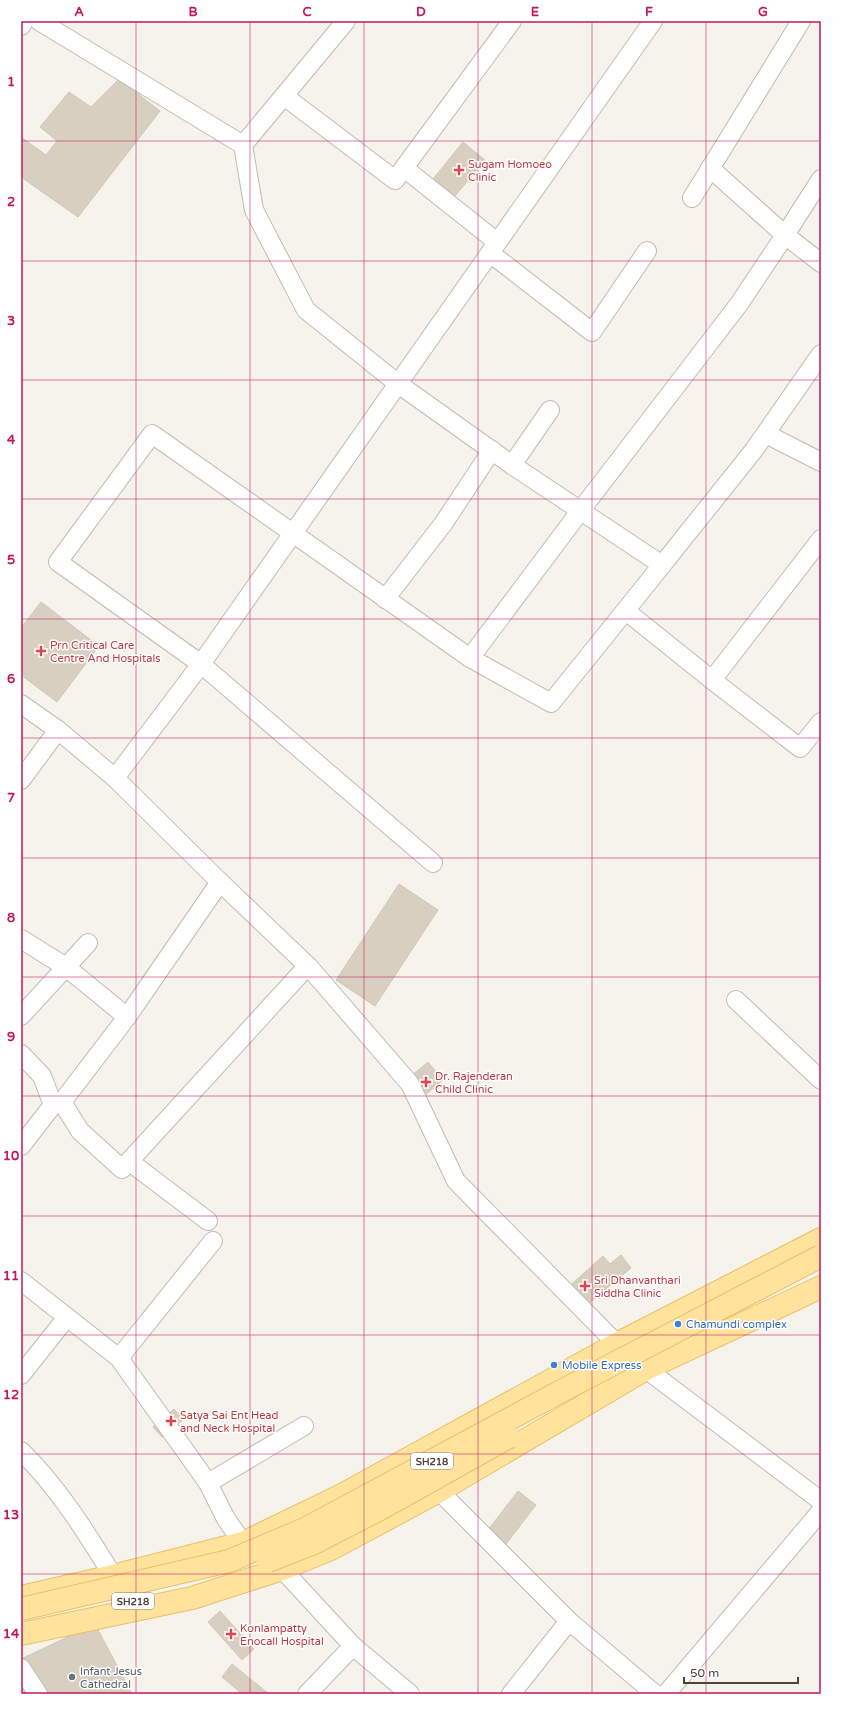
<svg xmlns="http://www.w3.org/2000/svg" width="842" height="1715" font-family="'Varela Round',sans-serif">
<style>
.building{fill:#d8cfc1;stroke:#d3c7b4}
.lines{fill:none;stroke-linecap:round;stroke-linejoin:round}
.minor-casing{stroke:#c2bbae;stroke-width:20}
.major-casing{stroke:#e6c16a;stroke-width:24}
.minor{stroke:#fff;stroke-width:18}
.major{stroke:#ffe39c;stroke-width:22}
.major-bridge-casing{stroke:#e6c16a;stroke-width:24;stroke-linecap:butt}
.major-bridge{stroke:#ffe39c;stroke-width:22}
.grid{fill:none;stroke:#c2185b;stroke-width:1;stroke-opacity:0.55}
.health-dot{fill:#e0444e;stroke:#fff;stroke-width:1.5}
.shop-dot{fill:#3f7fe0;stroke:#fff;stroke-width:1.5}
.worship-dot{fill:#6b7280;stroke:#fff;stroke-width:1.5}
.labels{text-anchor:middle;stroke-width:3;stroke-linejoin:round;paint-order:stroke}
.shield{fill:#fff;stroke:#817c74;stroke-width:1}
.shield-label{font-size:10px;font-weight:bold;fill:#4b4439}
.health-label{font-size:11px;fill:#be3a42;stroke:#fff;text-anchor:start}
.shop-label{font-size:11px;fill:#366cbe;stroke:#fff;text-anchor:start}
.worship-label{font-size:11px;fill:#5b616d;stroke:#fff;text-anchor:start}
.neatline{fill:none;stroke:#c2185b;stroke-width:1.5}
.grid-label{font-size:13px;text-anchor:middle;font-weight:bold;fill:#c2185b}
</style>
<rect width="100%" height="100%" fill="#f6f3ec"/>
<g class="building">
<polygon points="119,79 160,111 78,217 21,177 21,137 46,155 57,141 40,127 69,92 91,107"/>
<polygon points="463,142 485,160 450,202 429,184"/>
<polygon points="41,602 99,646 57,702 21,675 21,628"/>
<polygon points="399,884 438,910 375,1006 336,980"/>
<polygon points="428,1062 443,1080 425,1095 410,1077"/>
<polygon points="621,1255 631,1268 587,1305 565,1290 603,1256 610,1264"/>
<polygon points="174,1409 183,1420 162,1437 153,1427"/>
<polygon points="518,1491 536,1505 506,1544 488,1530"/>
<polygon points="220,1611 254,1649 242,1660 208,1622"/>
<polygon points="95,1624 132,1694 21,1694 21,1659"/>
<polygon points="232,1664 269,1694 242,1694 222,1677"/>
</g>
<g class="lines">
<g class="minor-casing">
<g id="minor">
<polyline points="39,21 243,145 254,210 306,310 397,383 512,465 662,565 754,450 821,354"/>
<polyline points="21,26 24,21"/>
<polyline points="284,96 395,180 512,21"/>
<polyline points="243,145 346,21"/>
<polyline points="404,168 497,242"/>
<polyline points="821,179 785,235 821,263"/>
<polyline points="692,198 801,21"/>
<polyline points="490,253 592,332 647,251"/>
<polyline points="766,434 821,462"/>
<polyline points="512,465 550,410"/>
<polyline points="385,599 443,524 492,450"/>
<polyline points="626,611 712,680 800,748 821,722"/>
<polyline points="470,658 581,510 739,304 785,235 710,168"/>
<polyline points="712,680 821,539"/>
<polyline points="21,704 58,730 115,778 220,882 309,967 410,1084 456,1181 617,1344 646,1369 821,1501"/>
<polyline points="115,778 201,664 653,21"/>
<polyline points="21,780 58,730"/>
<polyline points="433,863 201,664 58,562 152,434 470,658 551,703 662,565"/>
<polyline points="21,939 66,967 127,1017"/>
<polyline points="736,1000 821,1080"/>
<polyline points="21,1016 88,943"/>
<polyline points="21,1054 42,1076 53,1105"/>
<polyline points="62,1102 80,1131 122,1169 302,972 309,967"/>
<polyline points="21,1146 53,1105 62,1102 127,1017 220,882"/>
<polyline points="130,1162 208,1221"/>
<polyline points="21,1281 119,1358 208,1483 226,1519 243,1543"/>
<polyline points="119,1358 213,1241"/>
<polyline points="21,1375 67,1317"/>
<path d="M21,1451c37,36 65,81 92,125"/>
<polyline points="208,1483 304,1426"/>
<polyline points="439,1491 569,1621 655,1694"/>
<polyline points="282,1569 353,1646 410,1694"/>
<polyline points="21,1668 38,1694"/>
<polyline points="307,1694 353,1646"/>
<polyline points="511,1694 569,1621"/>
<polyline points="666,1694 821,1511"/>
</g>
</g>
<g class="major-casing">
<g id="major">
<polyline points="21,1597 113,1576 243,1543 342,1495 617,1344 821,1239"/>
<polyline points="21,1634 192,1598 282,1569 331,1549 439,1491 646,1369 821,1287"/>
</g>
</g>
<use href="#minor" class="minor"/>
<use href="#major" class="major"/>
<g class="major-bridge-casing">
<g id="major-bridge">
<polyline points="268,1561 314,1543 382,1508 509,1437"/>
<polyline points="21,1609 229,1561 305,1529 567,1388 821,1256"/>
</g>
</g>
<use href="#major-bridge" class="major-bridge"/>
</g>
<path class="grid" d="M136,21v1673M250,21v1673M364,21v1673M478,21v1673M592,21v1673M706,21v1673M21,141h800M21,261h800M21,380h800M21,499h800M21,619h800M21,738h800M21,858h800M21,977h800M21,1096h800M21,1216h800M21,1335h800M21,1454h800M21,1574h800"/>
<g class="health-dot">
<path d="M457 164h4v4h4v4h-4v4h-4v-4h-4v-4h4z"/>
<path d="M39 645h4v4h4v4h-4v4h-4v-4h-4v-4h4z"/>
<path d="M424 1076h4v4h4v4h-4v4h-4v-4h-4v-4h4z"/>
<path d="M583 1280h4v4h4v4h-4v4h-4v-4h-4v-4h4z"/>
<path d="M169 1415h4v4h4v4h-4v4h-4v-4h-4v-4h4z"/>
<path d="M229 1628h4v4h4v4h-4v4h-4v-4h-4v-4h4z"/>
</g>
<g class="shop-dot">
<circle cx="678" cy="1324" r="4"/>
<circle cx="554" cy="1365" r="4"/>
</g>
<circle class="worship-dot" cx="72" cy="1677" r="4"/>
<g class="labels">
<g class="shield">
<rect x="411" y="1453" width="42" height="16" rx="3"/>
<rect x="112" y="1593" width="42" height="16" rx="3"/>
</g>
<g class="shield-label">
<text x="432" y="1465">SH218</text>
<text x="133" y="1605">SH218</text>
</g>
<g class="health-label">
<text x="468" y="168">Sugam Homoeo<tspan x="468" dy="13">Clinic</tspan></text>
<text x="50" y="649">Prn Critical Care<tspan x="50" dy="13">Centre And Hospitals</tspan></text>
<text x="435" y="1080">Dr. Rajenderan<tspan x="435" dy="13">Child Clinic</tspan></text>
<text x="594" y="1284">Sri Dhanvanthari<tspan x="594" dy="13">Siddha Clinic</tspan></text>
<text x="180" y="1419">Satya Sai Ent Head<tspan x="180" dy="13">and Neck Hospital</tspan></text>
<text x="240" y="1632">Konlampatty<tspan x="240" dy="13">Enocall Hospital</tspan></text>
</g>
<g class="shop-label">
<text x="686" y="1328">Chamundi complex</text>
<text x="562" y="1369">Mobile Express</text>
</g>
<g class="worship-label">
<text x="80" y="1675">Infant Jesus<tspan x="80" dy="13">Cathedral</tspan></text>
</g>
</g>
<rect width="842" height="1715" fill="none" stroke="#ffffff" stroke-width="44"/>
<path d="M684 1677v6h114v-6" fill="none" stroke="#4b4439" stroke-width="2"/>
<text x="690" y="1677" font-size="12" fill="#4b4439" stroke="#ffffff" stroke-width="3" paint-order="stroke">50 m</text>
<rect x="22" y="22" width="798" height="1671" class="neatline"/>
<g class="grid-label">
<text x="79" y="16">A</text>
<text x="193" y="16">B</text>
<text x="307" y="16">C</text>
<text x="421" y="16">D</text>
<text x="535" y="16">E</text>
<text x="649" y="16">F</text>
<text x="763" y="16">G</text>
<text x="11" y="86">1</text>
<text x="11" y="206">2</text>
<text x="11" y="325">3</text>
<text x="11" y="444">4</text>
<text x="11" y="564">5</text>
<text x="11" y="683">6</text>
<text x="11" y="802">7</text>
<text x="11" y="922">8</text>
<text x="11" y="1041">9</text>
<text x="11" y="1160">10</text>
<text x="11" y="1280">11</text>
<text x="11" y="1399">12</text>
<text x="11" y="1519">13</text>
<text x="11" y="1638">14</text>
</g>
</svg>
